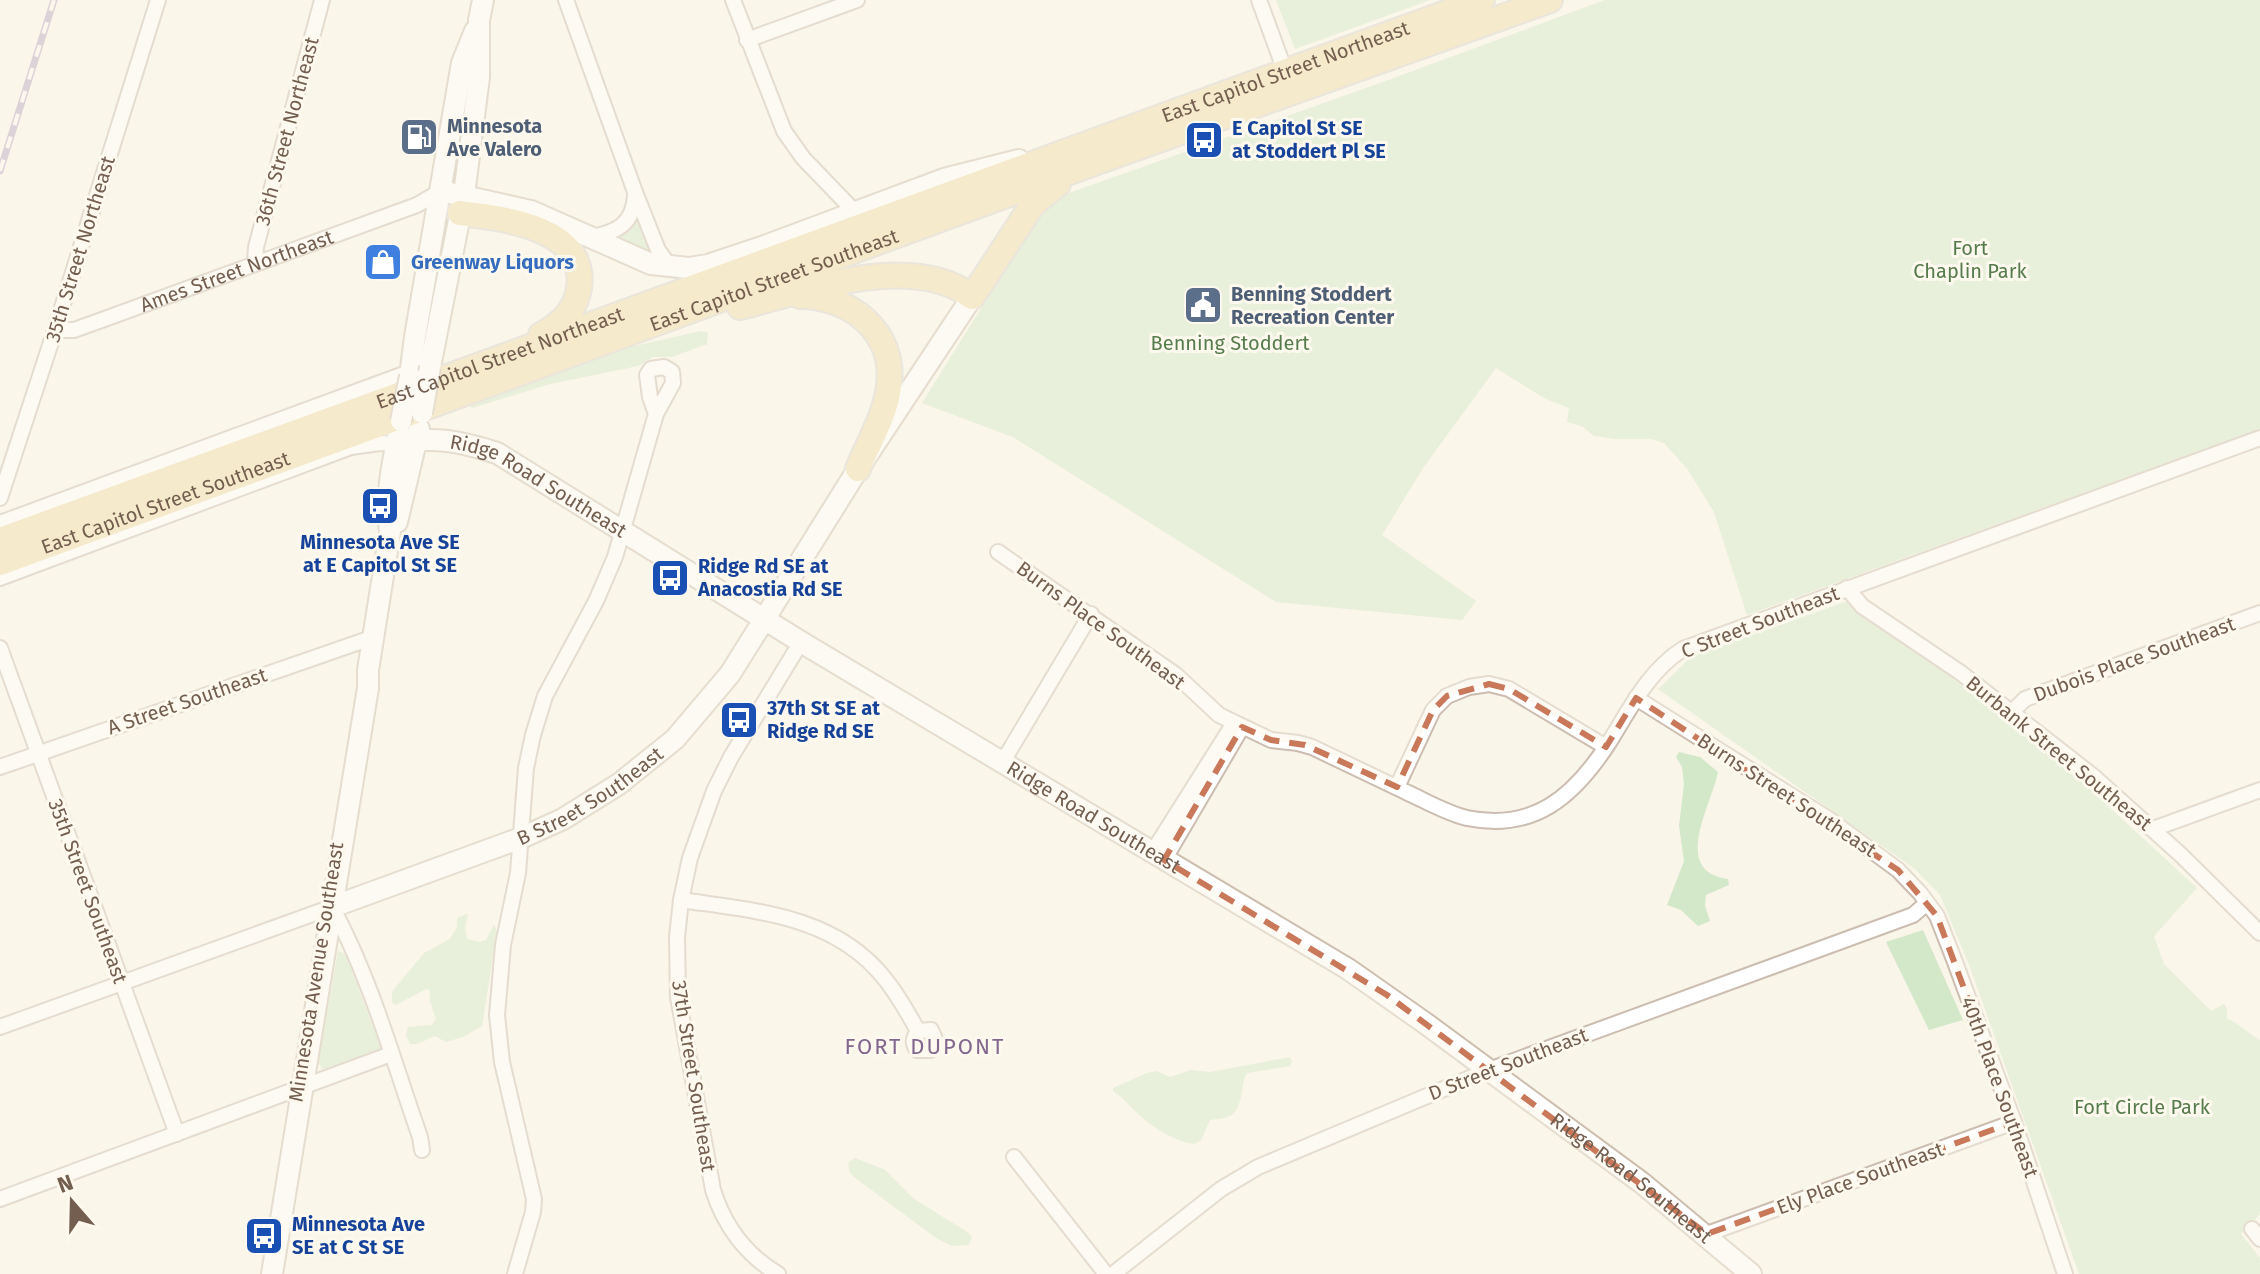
<svg xmlns="http://www.w3.org/2000/svg" width="2260" height="1274" font-family="'Fira Sans',sans-serif">
<style>
.green{fill:#d3e7c9}
.lines{fill:none;stroke-linecap:round;stroke-linejoin:round}
.minor-casing{stroke:#ccbdb0;stroke-width:18}
.secondary-casing{stroke:#cebeae;stroke-width:24}
.primary-casing{stroke:#d8d2ce;stroke-width:28}
.minor{stroke:#fff;stroke-width:14}
.secondary{stroke:#fff;stroke-width:20}
.primary{stroke:#f2dba8;stroke-width:24}
.rail-casing{stroke:#b8a8c4;stroke-width:7}
.rail{stroke:#fdf9ef;stroke-width:4;stroke-dasharray:12;stroke-linecap:butt}
.secondary-bridge-casing{stroke:#cebeae;stroke-width:24;stroke-linecap:butt}
.secondary-bridge{stroke:#fff;stroke-width:20}
.marked{fill:none;stroke:#c97859;stroke-width:6;stroke-dasharray:16 10;stroke-linejoin:round}
.labels{text-anchor:middle;stroke-width:6;stroke-linejoin:round;paint-order:stroke}
.street-label{font-size:20px;fill:#735e4f;stroke:#fdf9ef}
.service-label{font-size:20px;font-weight:bold;fill:#4e5e75;stroke:#fdf9ef;text-anchor:start}
.transit-label{font-size:20px;font-weight:bold;fill:#164399;stroke:#fdf9ef;text-anchor:start}
.park-label{font-size:20px;fill:#577c4b;stroke:#fdf9ef}
.shop-label{font-size:20px;font-weight:bold;fill:#366cbe;stroke:#fdf9ef;text-anchor:start}
.neighbourhood-label{font-size:22px;letter-spacing:2px;fill:#83678e;stroke:#fdf9ef}
</style>
<rect width="100%" height="100%" fill="#faf5e9"/>
<g class="green">
<polygon points="1276,0 1430,0 1295,49"/>
<polygon points="1605,0 2260,0 2260,429 1747,615 1714,512 1688,470 1664,443 1651,439 1616,439 1594,436 1582,426 1567,422 1569,408 1544,398 1496,368 1423,468 1382,535 1476,601 1462,620 1276,602 1013,437 922,403 1037,219 1063,195 1383,82"/>
<polygon points="638,212 654,252 651,255 615,239 630,228"/>
<polygon points="701,331 708,333 707,344 672,357 653,357 638,366 550,384 472,408 464,402 617,350"/>
<path d="M1850,600l197,150 150,138 -43,48 10,28 47,47 13,-7 3,5v10c13,4 21,15 33,21v174l-19,20 19,24v16h-181l-109,-307 -30,-72 -25,-26 -257,-180 33,-32z"/>
<path d="M1679,752l21,5 18,15c-6,32 -48,100 10,107l1,6 -23,10 -1,11 5,15 -12,5 -17,-16 -14,-5 17,-44 -5,-35 5,-42 -2,-17 -6,-10z"/>
<polygon points="468,913 465,928 467,939 479,942 486,940 494,925 497,931 482,1026 463,1037 446,1042 435,1036 417,1044 410,1044 406,1035 408,1027 432,1025 436,1019 430,1001 430,990 426,989 396,1005 392,1002 392,992 424,953 450,939 457,927 457,918"/>
<polygon points="1923,930 1963,1020 1929,1030 1886,942"/>
<polygon points="338,951 346,954 381,1048 379,1051 327,1070 322,1069 318,1062"/>
<path d="M1290,1057l2,4 -2,5 -43,7c-8,14 -2,41 -23,45 -5,1 -9,1 -14,2l-9,20 -7,4c-24,-4 -45,-19 -62,-36 -7,-7 -11,-12 -19,-17v-3l34,-15 9,-2 14,6 21,-7 19,2z"/>
<polygon points="855,1158 885,1170 914,1199 969,1233 972,1238 968,1245 952,1246 936,1238 854,1177 850,1173 848,1163"/>
</g>
<g class="lines">
<g class="minor-casing">
<g id="minor">
<polyline points="566,0 635,192 658,250 671,268"/>
<polyline points="733,0 784,131 803,158 855,212"/>
<polyline points="1259,0 1285,71"/>
<polyline points="747,40 857,0"/>
<path d="M592,237c25,-5 41,-13 43,-41"/>
<polyline points="255,263 256,247 322,0"/>
<path id="s1" d="M55,330h19l25,-9 318,-116 24,-14"/>
<polyline points="0,498 55,330 158,0"/>
<polyline points="0,523 412,371"/>
<path d="M998,552l178,123 43,40 52,25 27,3 14,4c31,15 62,30 94,45 20,9 40,21 61,26 67,14 107,-22 141,-74 21,-33 40,-73 75,-95l577,-211"/>
<polyline points="0,578 351,447 380,443 396,444"/>
<polyline points="1847,588 1862,606 1961,673 2093,776 2181,855 2260,933"/>
<polyline points="0,648 177,1134"/>
<polyline points="1636,698 1830,820 1898,870 1920,893 1937,916 1955,962 2014,1122 2065,1274"/>
<polyline points="2013,711 2025,699 2260,613"/>
<polyline points="1002,763 1091,614"/>
<polyline points="0,767 374,637"/>
<polyline points="1397,787 1433,710 1447,696 1469,687 1489,684 1509,689 1606,747"/>
<polyline points="2153,829 2260,790"/>
<polyline points="1152,853 1234,723"/>
<polyline points="1164,860 1242,727"/>
<path d="M681,900c74,11 154,15 204,79 13,16 23,34 33,52l13,-1 4,9 -5,11h-13c-5,-8 -4,-11 1,-19"/>
<path d="M0,1027l332,-120c39,72 61,153 88,230l2,13"/>
<polyline points="1014,1157 1106,1274"/>
<polyline points="0,1199 391,1054"/>
<polyline points="2252,1229 2260,1239"/>
<polyline points="1707,1234 2014,1122"/>
<polyline points="515,1274 533,1212 534,1199 502,1062 497,1015 503,945 518,873 526,768 533,735 545,696 596,601 615,557 656,414 673,383 672,372 664,367 651,369 647,375 650,397 656,414"/>
<path d="M778,1274c-32,-19 -54,-49 -65,-84l-35,-193 -1,-60 4,-37 9,-42 24,-67 17,-34 70,-115"/>
<polyline points="1113,1274 1221,1189 1258,1167 1489,1070 1913,915 1927,903"/>
</g>
</g>
<g class="secondary-casing">
<g id="secondary">
<polyline points="441,191 531,211 651,264 689,268 708,265 762,247 944,179 1019,160"/>
<polyline points="430,367 464,195 479,77 479,20 483,0"/>
<polyline points="410,376 415,337 462,63 475,31"/>
<path id="s2" d="M396,444c36,-9 67,-2 101,9l304,189 547,327 77,54 217,160 109,91"/>
<polyline points="397,522 419,429"/>
<path id="s3" d="M332,907l189,-69 42,-19 56,-35 56,-45 55,-65 128,-205 114,-172"/>
<path d="M272,1274l96,-586v-18l22,-138c-5,-32 2,-68 9,-100"/>
</g>
</g>
<g class="primary-casing">
<g id="primary">
<path d="M460,213c41,5 128,14 119,75 -4,24 -18,36 -38,47"/>
<path d="M800,296c50,0 96,36 89,90 -3,29 -21,57 -31,83"/>
<path d="M740,307c65,-16 172,-56 232,-10l61,-93 25,-20"/>
<path id="s4" d="M0,540l1482,-540"/>
<path id="s5" d="M0,563l1094,-400 456,-163"/>
</g>
</g>
<use href="#minor" class="minor"/>
<use href="#secondary" class="secondary"/>
<use href="#primary" class="primary"/>
<g class="rail-casing">
<polyline id="rail" points="0,171 54,0"/>
</g>
<use href="#rail" class="rail"/>
<g class="secondary-bridge-casing">
<g id="secondary-bridge">
<polyline points="422,413 430,367"/>
<polyline points="401,421 410,376"/>
</g>
</g>
<use href="#secondary-bridge" class="secondary-bridge"/>
</g>
<path d="M0 0H2260V1274H0ZM1489,684l20,5 97,58 30,-49 262,172 39,46 77,206 -307,112 -320,-239 -223,-135 78,-133 29,13 34,5 92,42 36,-77 14,-14z" fill="#faf5e9" fill-opacity=".55" fill-rule="evenodd"/>
<path class="marked" d="M1489,684l20,5 97,58 30,-49 262,172 39,46 77,206 -307,112 -320,-239 -223,-135 78,-133 29,13 34,5 92,42 36,-77 14,-14z"/>
<defs>
<g id="fuel-square" transform="scale(2)"><rect x="-9" y="-9" width="18" height="18" rx="4" fill="#5c6f8a" stroke="#fdf9ef"/><path d="M-5.5-6h7V0h2V4h1.3V-2.5L3-4.5l.8-.8L6-3V5H2.5V1h-1V6h-7ZM-4.2-4.7v3.2H.2V-4.7Z" fill="#fff"/></g>
<g id="bus-square" transform="scale(2)"><rect x="-9" y="-9" width="18" height="18" rx="4" fill="#1a4fb4" stroke="#fdf9ef"/><path d="M-5-6H5V4H4V6H2V4H-2V6H-4V4H-5ZM-3.5-4V0h7V-4ZM-3.5 1.2v1.5H-2V1.2ZM2 1.2v1.5H3.5V1.2Z" fill="#fff"/></g>
<g id="shop-square" transform="scale(2)"><rect x="-9" y="-9" width="18" height="18" rx="4" fill="#3f7fe0" stroke="#fdf9ef"/><path d="M-5-2.5h2.3a2.7 3.5 0 0 1 5.4 0H5L5.5 6h-11ZM-1.5-2.5h3a1.5 2.3 0 0 0-3 0Z" fill="#fff"/></g>
<g id="civic-square" transform="scale(2)"><rect x="-9" y="-9" width="18" height="18" rx="4" fill="#5c6f8a" stroke="#fdf9ef"/><path d="M-.6-6.5H3V-4.5H.6V-3L4-1V1h2V6H-6V1h2V-1L-.6-3ZM-1.2 2.5V6h2.4V2.5Z" fill="#fff"/></g>
</defs>
<g fill-rule="evenodd">
<use href="#fuel-square" x="419" y="137"/>
<use href="#bus-square" x="1204" y="140"/>
<use href="#shop-square" x="383" y="262"/>
<use href="#civic-square" x="1203" y="305"/>
<use href="#bus-square" x="380" y="506"/>
<use href="#bus-square" x="670" y="578"/>
<use href="#bus-square" x="739" y="720"/>
<use href="#bus-square" x="264" y="1236"/>
</g>
<g class="labels">
<g class="street-label">
<text dy="7" stroke="none"><textPath href="#s4" startOffset="1368">East Capitol Street Northeast</textPath></text>
<text transform="translate(287 131) rotate(-75)" y="7">36th Street Northeast</text>
<text transform="translate(80 249) rotate(-73)" y="7">35th Street Northeast</text>
<text dy="7" stroke="none"><textPath href="#s1" startOffset="192">Ames Street Northeast</textPath></text>
<text dy="7" stroke="none"><textPath href="#s5" startOffset="824">East Capitol Street Southeast</textPath></text>
<text dy="7" stroke="none"><textPath href="#s4" startOffset="532">East Capitol Street Northeast</textPath></text>
<text dy="7" stroke="none"><textPath href="#s2" startOffset="154">Ridge Road Southeast</textPath></text>
<text dy="7" stroke="none"><textPath href="#s5" startOffset="176">East Capitol Street Southeast</textPath></text>
<text transform="translate(1760 622) rotate(-21)" y="7">C Street Southeast</text>
<text transform="translate(1101 625) rotate(36)" y="7">Burns Place Southeast</text>
<text transform="translate(2134 659) rotate(-20)" y="7">Dubois Place Southeast</text>
<text transform="translate(187 701) rotate(-19)" y="7">A Street Southeast</text>
<text transform="translate(2059 753) rotate(39)" y="7">Burbank Street Southeast</text>
<text dy="7" stroke="none"><textPath href="#s3" startOffset="282">B Street Southeast</textPath></text>
<text transform="translate(1787 795) rotate(33)" y="7">Burns Street Southeast</text>
<text dy="7" stroke="none"><textPath href="#s2" startOffset="802">Ridge Road Southeast</textPath></text>
<text transform="translate(88 891) rotate(70)" y="7">35th Street Southeast</text>
<text transform="translate(316 972) rotate(-81)" y="7">Minnesota Avenue Southeast</text>
<text transform="translate(1508 1064) rotate(-21)" y="7">D Street Southeast</text>
<text transform="translate(694 1076) rotate(81)" y="7">37th Street Southeast</text>
<text transform="translate(2000 1087) rotate(70)" y="7">40th Place Southeast</text>
<text dy="7" stroke="none"><textPath href="#s2" startOffset="1450">Ridge Road Southeast</textPath></text>
<text transform="translate(1860 1178) rotate(-20)" y="7">Ely Place Southeast</text>
</g>
<g class="service-label">
<text x="447" y="133">Minnesota<tspan x="447" dy="23">Ave Valero</tspan></text>
<text x="1231" y="301">Benning Stoddert<tspan x="1231" dy="23">Recreation Center</tspan></text>
</g>
<g class="transit-label">
<text x="1232" y="135">E Capitol St SE<tspan x="1232" dy="23">at Stoddert Pl SE</tspan></text>
<text x="380" y="549" text-anchor="middle">Minnesota Ave SE<tspan x="380" dy="23">at E Capitol St SE</tspan></text>
<text x="698" y="573">Ridge Rd SE at<tspan x="698" dy="23">Anacostia Rd SE</tspan></text>
<text x="767" y="715">37th St SE at<tspan x="767" dy="23">Ridge Rd SE</tspan></text>
<text x="292" y="1231">Minnesota Ave<tspan x="292" dy="23">SE at C St SE</tspan></text>
</g>
<g class="park-label">
<text x="1970" y="255">Fort<tspan x="1970" dy="23">Chaplin Park</tspan></text>
<text x="1230" y="350">Benning Stoddert</text>
<text x="2142" y="1114">Fort Circle Park</text>
</g>
<g class="shop-label">
<text x="411" y="269">Greenway Liquors</text>
</g>
<g class="neighbourhood-label">
<text x="925" y="1054">FORT DUPONT</text>
</g>
</g>
<g transform="translate(72 1202) rotate(340)" stroke="#fdf9ef" stroke-width="6" paint-order="stroke">
<path d="M0-6L14 30L0 20L-14 30Z" fill="#735e4f"/>
<text y="-12" font-size="22" font-weight="bold" text-anchor="middle" fill="#735e4f">N</text>
</g>
</svg>
